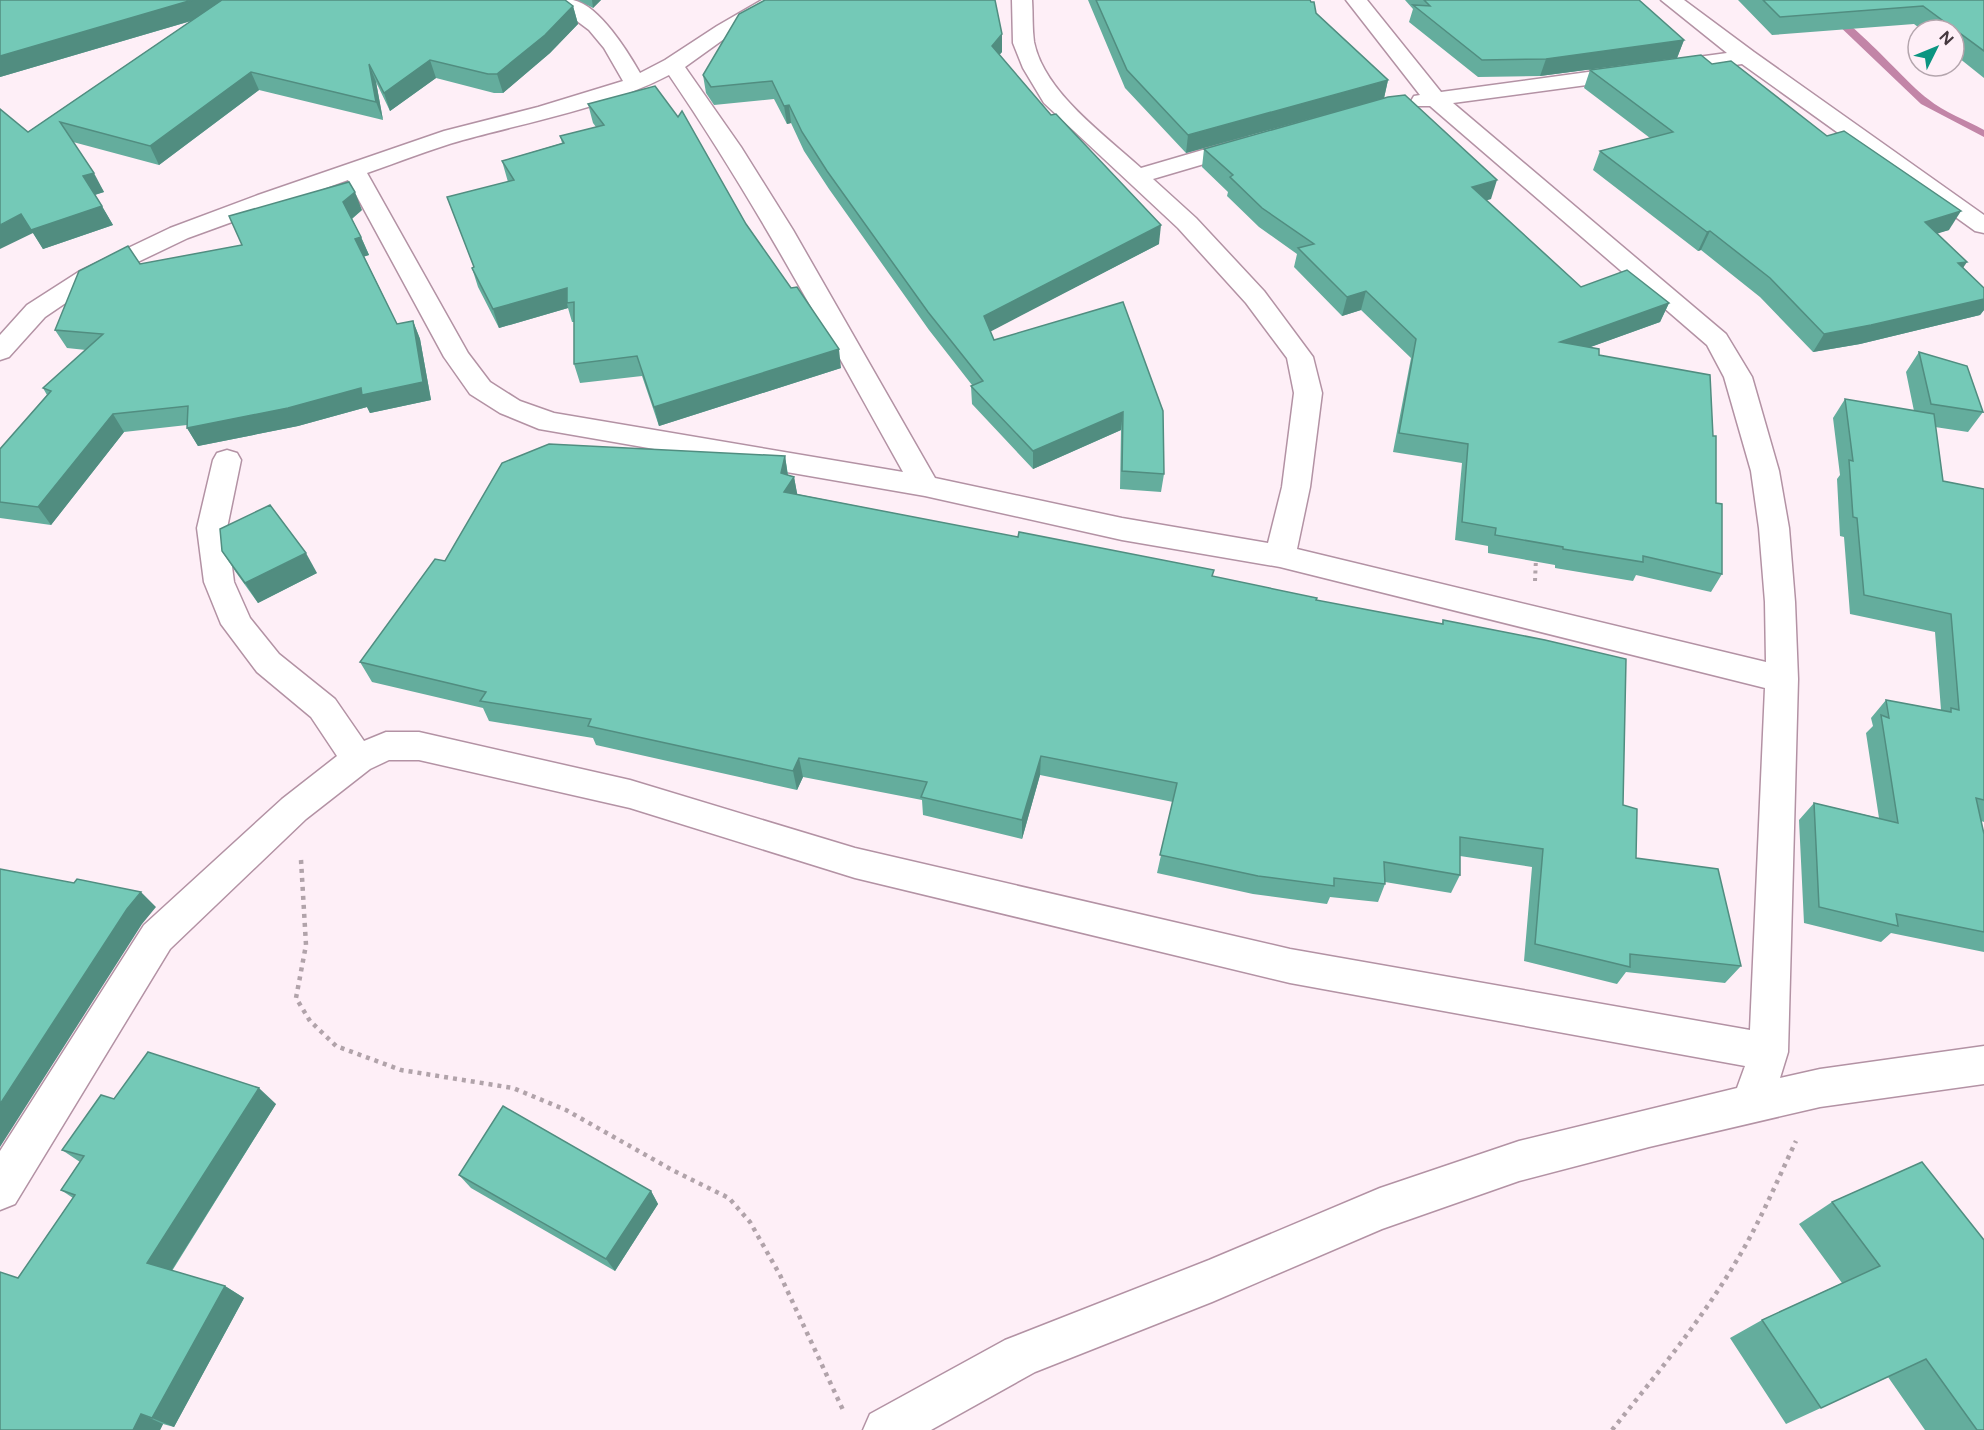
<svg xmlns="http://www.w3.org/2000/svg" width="1984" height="1430" font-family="Figtree,sans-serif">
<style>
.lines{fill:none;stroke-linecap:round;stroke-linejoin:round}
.stream{fill:#c285a7;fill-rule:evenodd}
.street-casing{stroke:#b392a4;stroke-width:3}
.path-far1{stroke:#b1a3aa;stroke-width:4;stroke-dasharray:3 4.5;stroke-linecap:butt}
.path{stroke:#b1a3aa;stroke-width:4.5;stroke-dasharray:4 5;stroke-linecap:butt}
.street{fill:#fff;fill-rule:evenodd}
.wall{fill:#64ad9d}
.shaded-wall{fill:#518d80}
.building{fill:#74c9b7;stroke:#518d80;stroke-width:1.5}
</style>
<rect width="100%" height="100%" fill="#feeff7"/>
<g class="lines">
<path class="stream" d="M1804,0c34,0 95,77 124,99 16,13 38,21 56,31v7l-63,-33 -87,-83z"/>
<g class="street-casing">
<path id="street" d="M549,0c7,0 17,0 24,0 26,5 55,52 67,73l25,-13 52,-34 45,-26h25l-3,4 -53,30 -46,33 56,80 52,83 142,248 187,40 146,25 14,-56 12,-94 -7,-35 -41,-55 -68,-75 -134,-125 -21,-35 -10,-25 -1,-43h20c1,14 0,28 2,42 10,50 71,93 107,126l106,-31 8,2 3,5 -3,5 -102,30 43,39 68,73 49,66 9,36 -12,94 -13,62 469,113 -1,-60 -6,-74 -8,-57 -27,-94 -17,-32 -277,-239h-16l-3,-5 3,-5 6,-1 -74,-95h21l74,92 286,-39 -66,-53h23l70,52 230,163v18l-9,-2 -233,-167 -289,39 273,231 26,43 27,94 10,57 6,74 3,77 -10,373 -8,26 40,-9 164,-23v38l-164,23 -171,40 -130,34 -137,48 -170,73 -177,70 -104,58h-68l7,-16 135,-74 204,-80 171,-72 139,-47 218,-53 8,-22 -455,-83 -435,-105 -225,-70 -211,-48h-30l-19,9 -64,50 -136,130 -155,255 -15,6v-59l144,-226 138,-126 55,-43 -26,-39 -54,-45 -36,-48 -17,-42 -7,-54 16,-68 4,-7 10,-3 10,3 4,7 -14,68 7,54 16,36 29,36 56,45 29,42 22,-9h33l211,48 225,68 435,101 460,81 15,-342 -485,-121 -158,-27 -197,-44 -386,-67 -39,-16 -30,-19 -26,-37 -96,-177 -160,58 -90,43 -53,36 -36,40 -9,3v-25l27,-30 53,-34 90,-43 88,-33 186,-64 94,-24 85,-26 -19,-33 -15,-18zM669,75c87,127 159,263 234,397l-349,-59 -34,-12 -30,-19 -22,-29 -101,-180c32,-11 64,-24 96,-33 69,-19 143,-32 206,-65z"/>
</g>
<polyline class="path-far1" points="1535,581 1536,558"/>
<g class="path">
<polyline points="301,860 306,945 296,998 310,1021 336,1046 401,1070 513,1088 566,1110 674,1171 729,1198 750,1222 780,1275 843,1410"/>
<path d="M1612,1430c44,-55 89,-109 125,-170 23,-38 40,-79 59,-119"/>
</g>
<use href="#street" class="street"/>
</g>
<g class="wall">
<polygon points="0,0 573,6 578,24 550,53 503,93 494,93 436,78 390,111 376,82 383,120 259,90 159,165 73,142 104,192 95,195 113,225 43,249 33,233 28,132 191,21 0,77"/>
<polygon points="578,0 601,0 593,8"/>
<polygon points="1088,0 1310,0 1316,13 1388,80 1384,98 1491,199 1486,200 1581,287 1669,303 1660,322 1590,347 1599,355 1716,503 1722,574 1711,592 1636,575 1633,581 1555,568 1555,565 1488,553 1488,546 1455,540 1462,463 1393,452 1411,358 1361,310 1342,316 1294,267 1297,254 1259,227 1227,196 1228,192 1202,167 1204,149 1323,115 1186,153 1125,88"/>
<polygon points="1405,0 1639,0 1684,40 1677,58 1540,76 1478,77 1409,22 1413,9"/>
<polygon points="1738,0 1984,0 1984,78 1954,54 1954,30 1922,30 1914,24 1772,35"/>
<polygon points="1002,52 999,55 1159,244 990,331 994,340 1123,302 1164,474 1161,492 1120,489 1121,430 1033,469 972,404 971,386 972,385 929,330 829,189 804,151 791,123 787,124 774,99 714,105 706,93 703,75"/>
<polygon points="1712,64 1949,230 1937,233 1963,268 1984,288 1984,310 1980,315 1860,344 1813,352 1760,297 1701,250 1698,251 1593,170 1600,151 1650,138 1584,88 1590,70"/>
<polygon points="588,104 746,224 841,368 659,426 642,376 580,383 574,364 574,322 572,322 568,308 499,328 478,287 472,268 474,267 447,197 508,182 502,161 562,143 560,136 596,127 593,123"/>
<polygon points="362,210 352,219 361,237 369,255 364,256 397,324 413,321 420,339 431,400 370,413 367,407 298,426 198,446 187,428 187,425 124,432 51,525 0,518 0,449 47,395 43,388 86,350 67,348 55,330 140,264 242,245"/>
<polygon points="1919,352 1983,412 1968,432 1935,427 1943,481 1984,489 1984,822 1981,821 1984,834 1984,952 1891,933 1881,942 1804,923 1799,820 1814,803 1879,818 1866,733 1873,726 1871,718 1886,700 1941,710 1935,632 1850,614 1844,537 1840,536 1837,479 1840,475 1833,418 1845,399 1914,411 1906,372"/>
<polygon points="785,456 788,475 794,477 797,494 1212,576 1316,600 1442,624 1443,620 1623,805 1636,858 1741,966 1725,983 1626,972 1617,984 1524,961 1532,867 1460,856 1460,875 1451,893 1385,882 1385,884 1378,902 1330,897 1327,904 1253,894 1157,873 1173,802 1040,775 1022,839 923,815 922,800 803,777 797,790 596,745 593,738 489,721 483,708 372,682 360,662 445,561"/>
<polygon points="222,551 317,573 258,603 235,571"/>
<polygon points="114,1099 276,1104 172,1271 225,1286 244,1298 174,1427 163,1424 160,1430 0,1430 18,1278 73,1198 61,1190 80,1162 62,1150"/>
<polygon points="1922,1162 1984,1430 1925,1430 1888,1377 1786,1424 1730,1338 1762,1320 1842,1283 1799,1224 1832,1202"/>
<polygon points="459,1175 651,1191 658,1204 615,1271 471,1188"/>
</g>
<g class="shaded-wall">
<polygon points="192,0 251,0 252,3 0,77 0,56"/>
<polygon points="592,0 601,0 593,8"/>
<polygon points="573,6 578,24 550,53 503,93 497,74"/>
<polygon points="1002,34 1002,52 992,63 992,46"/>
<polygon points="1684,40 1677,58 1540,76 1546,59"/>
<polygon points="430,60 436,78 390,111 384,93"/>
<polygon points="369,64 376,82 383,120 376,102"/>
<polygon points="251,72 259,90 159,165 150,146"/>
<polygon points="1388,80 1384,98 1186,153 1188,135"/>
<polygon points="789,105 791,123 787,124 784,106"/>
<polygon points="94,173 104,192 94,195 83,176"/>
<polygon points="1497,180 1491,199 1467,206 1472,187"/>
<polygon points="355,192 362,210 350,220 343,202"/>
<polygon points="102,206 113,225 43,249 33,233 0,249 0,225 21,214"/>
<polygon points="1961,211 1949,230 1914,241 1925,222"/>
<polygon points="1161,225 1159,244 984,335 984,316"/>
<polygon points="1710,231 1701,250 1698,251 1707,232"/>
<polygon points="361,237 369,255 363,257 355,239"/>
<polygon points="1967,262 1955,280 1958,263"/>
<polygon points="567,288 567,303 568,308 499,328 493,309"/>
<polygon points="1366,291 1361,310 1342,316 1347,297"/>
<polygon points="1984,299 1984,310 1980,315 1860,344 1813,352 1824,334"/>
<polygon points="1669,303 1660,322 1552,361 1560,342"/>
<polygon points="413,321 420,339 431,400 370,413 367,407 298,426 198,446 187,428 361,388"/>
<polygon points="839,349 841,368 659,426 654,407"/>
<polygon points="1123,412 1121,430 1033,469 1033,451"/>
<polygon points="113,414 124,432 51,525 38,507"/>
<polygon points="785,456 788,477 794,477 798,498 784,494 781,473"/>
<polygon points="306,553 317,573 258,603 245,583"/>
<polygon points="1041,756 1040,775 1022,839 1022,820"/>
<polygon points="799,758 803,777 797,790 793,771"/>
<polygon points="141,892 156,907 142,924 0,1147 0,1104 127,909"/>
<polygon points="259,1088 276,1104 168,1276 147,1263"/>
<polygon points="651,1191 658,1204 615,1271 606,1259"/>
<polygon points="225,1286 244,1298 174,1427 152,1418"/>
<polygon points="141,1414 163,1424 160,1430 133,1430"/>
</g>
<g class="building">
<polygon points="0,0 192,0 0,56"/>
<polygon points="222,0 565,0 573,6 545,35 497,74 488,74 430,60 384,93 369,64 376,102 251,72 150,146 60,122 94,173 83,176 102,206 31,230 21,214 0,225 0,109 28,132"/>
<polygon points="765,0 995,0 1002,34 992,46 1051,115 1056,114 1161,225 984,316 994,340 1123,302 1163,411 1164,474 1122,471 1123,412 1033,451 971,386 983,381 928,312 827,171 802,132 789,105 784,106 772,81 711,87 703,75 739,14"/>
<polygon points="1096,0 1310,0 1311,2 1314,2 1316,13 1388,80 1188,135 1127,70"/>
<polygon points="1424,0 1639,0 1684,40 1546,59 1482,60 1413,5 1430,6"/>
<polygon points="1763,0 1984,0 1984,51 1923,6 1780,17"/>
<polygon points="1701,55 1712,64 1731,61 1827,136 1844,131 1961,211 1925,222 1967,262 1958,263 1984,288 1984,299 1871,325 1824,334 1770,278 1710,231 1707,232 1600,151 1673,132 1590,70"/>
<polygon points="655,86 678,117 682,111 746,224 791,288 797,287 839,349 654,407 637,356 574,364 574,302 567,303 567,288 493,309 472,268 474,267 447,197 514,180 502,161 564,143 560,136 604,125 588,104"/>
<polygon points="1405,95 1497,180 1472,187 1581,287 1627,270 1669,303 1560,342 1599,349 1599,355 1710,375 1713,436 1716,436 1716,503 1722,504 1722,574 1643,556 1643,562 1563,549 1563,547 1495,535 1496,528 1462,522 1468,444 1399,433 1416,339 1366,291 1347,297 1298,248 1314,244 1262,208 1230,177 1233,175 1204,149 1388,97"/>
<polygon points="349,182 355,192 343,202 361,237 355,239 397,324 413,321 423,382 362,395 361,388 288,408 187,428 188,406 113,414 38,507 0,502 0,449 51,391 43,388 103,334 55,330 79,271 128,246 140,264 242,245 229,216"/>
<polygon points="1919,352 1967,366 1983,412 1931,404"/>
<polygon points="1845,399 1934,414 1943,481 1984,489 1984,800 1976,798 1984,834 1984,932 1896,914 1898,926 1819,907 1814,803 1898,823 1881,715 1889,718 1886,700 1951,712 1951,708 1959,710 1951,614 1864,595 1857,518 1853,517 1849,460 1853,461"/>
<polygon points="549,444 785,456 781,473 794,477 784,492 1018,537 1019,532 1214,570 1212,576 1317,598 1316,600 1443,624 1443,620 1545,640 1626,659 1623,805 1637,809 1636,858 1718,869 1741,966 1630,954 1630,967 1535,944 1543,849 1460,837 1460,875 1384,862 1385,884 1334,878 1334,886 1258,876 1160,855 1177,783 1041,756 1022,820 921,797 927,782 799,758 793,771 588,726 591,719 480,701 486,692 360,662 435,559 445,561 502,463"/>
<polygon points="270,505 306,553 245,583 222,551 220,529"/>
<polygon points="0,869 74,883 77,879 141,892 127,909 0,1104"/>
<polygon points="148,1052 259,1088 147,1263 225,1286 152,1418 141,1414 133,1430 0,1430 0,1272 18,1278 75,1195 61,1190 84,1156 62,1150 101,1095 114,1099"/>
<polygon points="503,1106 651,1191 606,1259 459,1175"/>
<polygon points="1922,1162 1984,1240 1984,1430 1977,1430 1926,1359 1821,1408 1762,1320 1880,1266 1832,1202"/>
</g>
<g transform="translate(1936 48) rotate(47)"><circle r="28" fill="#feeff7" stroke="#b4a5ad" stroke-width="1.5"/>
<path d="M0-4.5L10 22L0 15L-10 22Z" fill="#0b9581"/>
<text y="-9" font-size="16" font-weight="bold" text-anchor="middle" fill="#45373e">N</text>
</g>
</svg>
